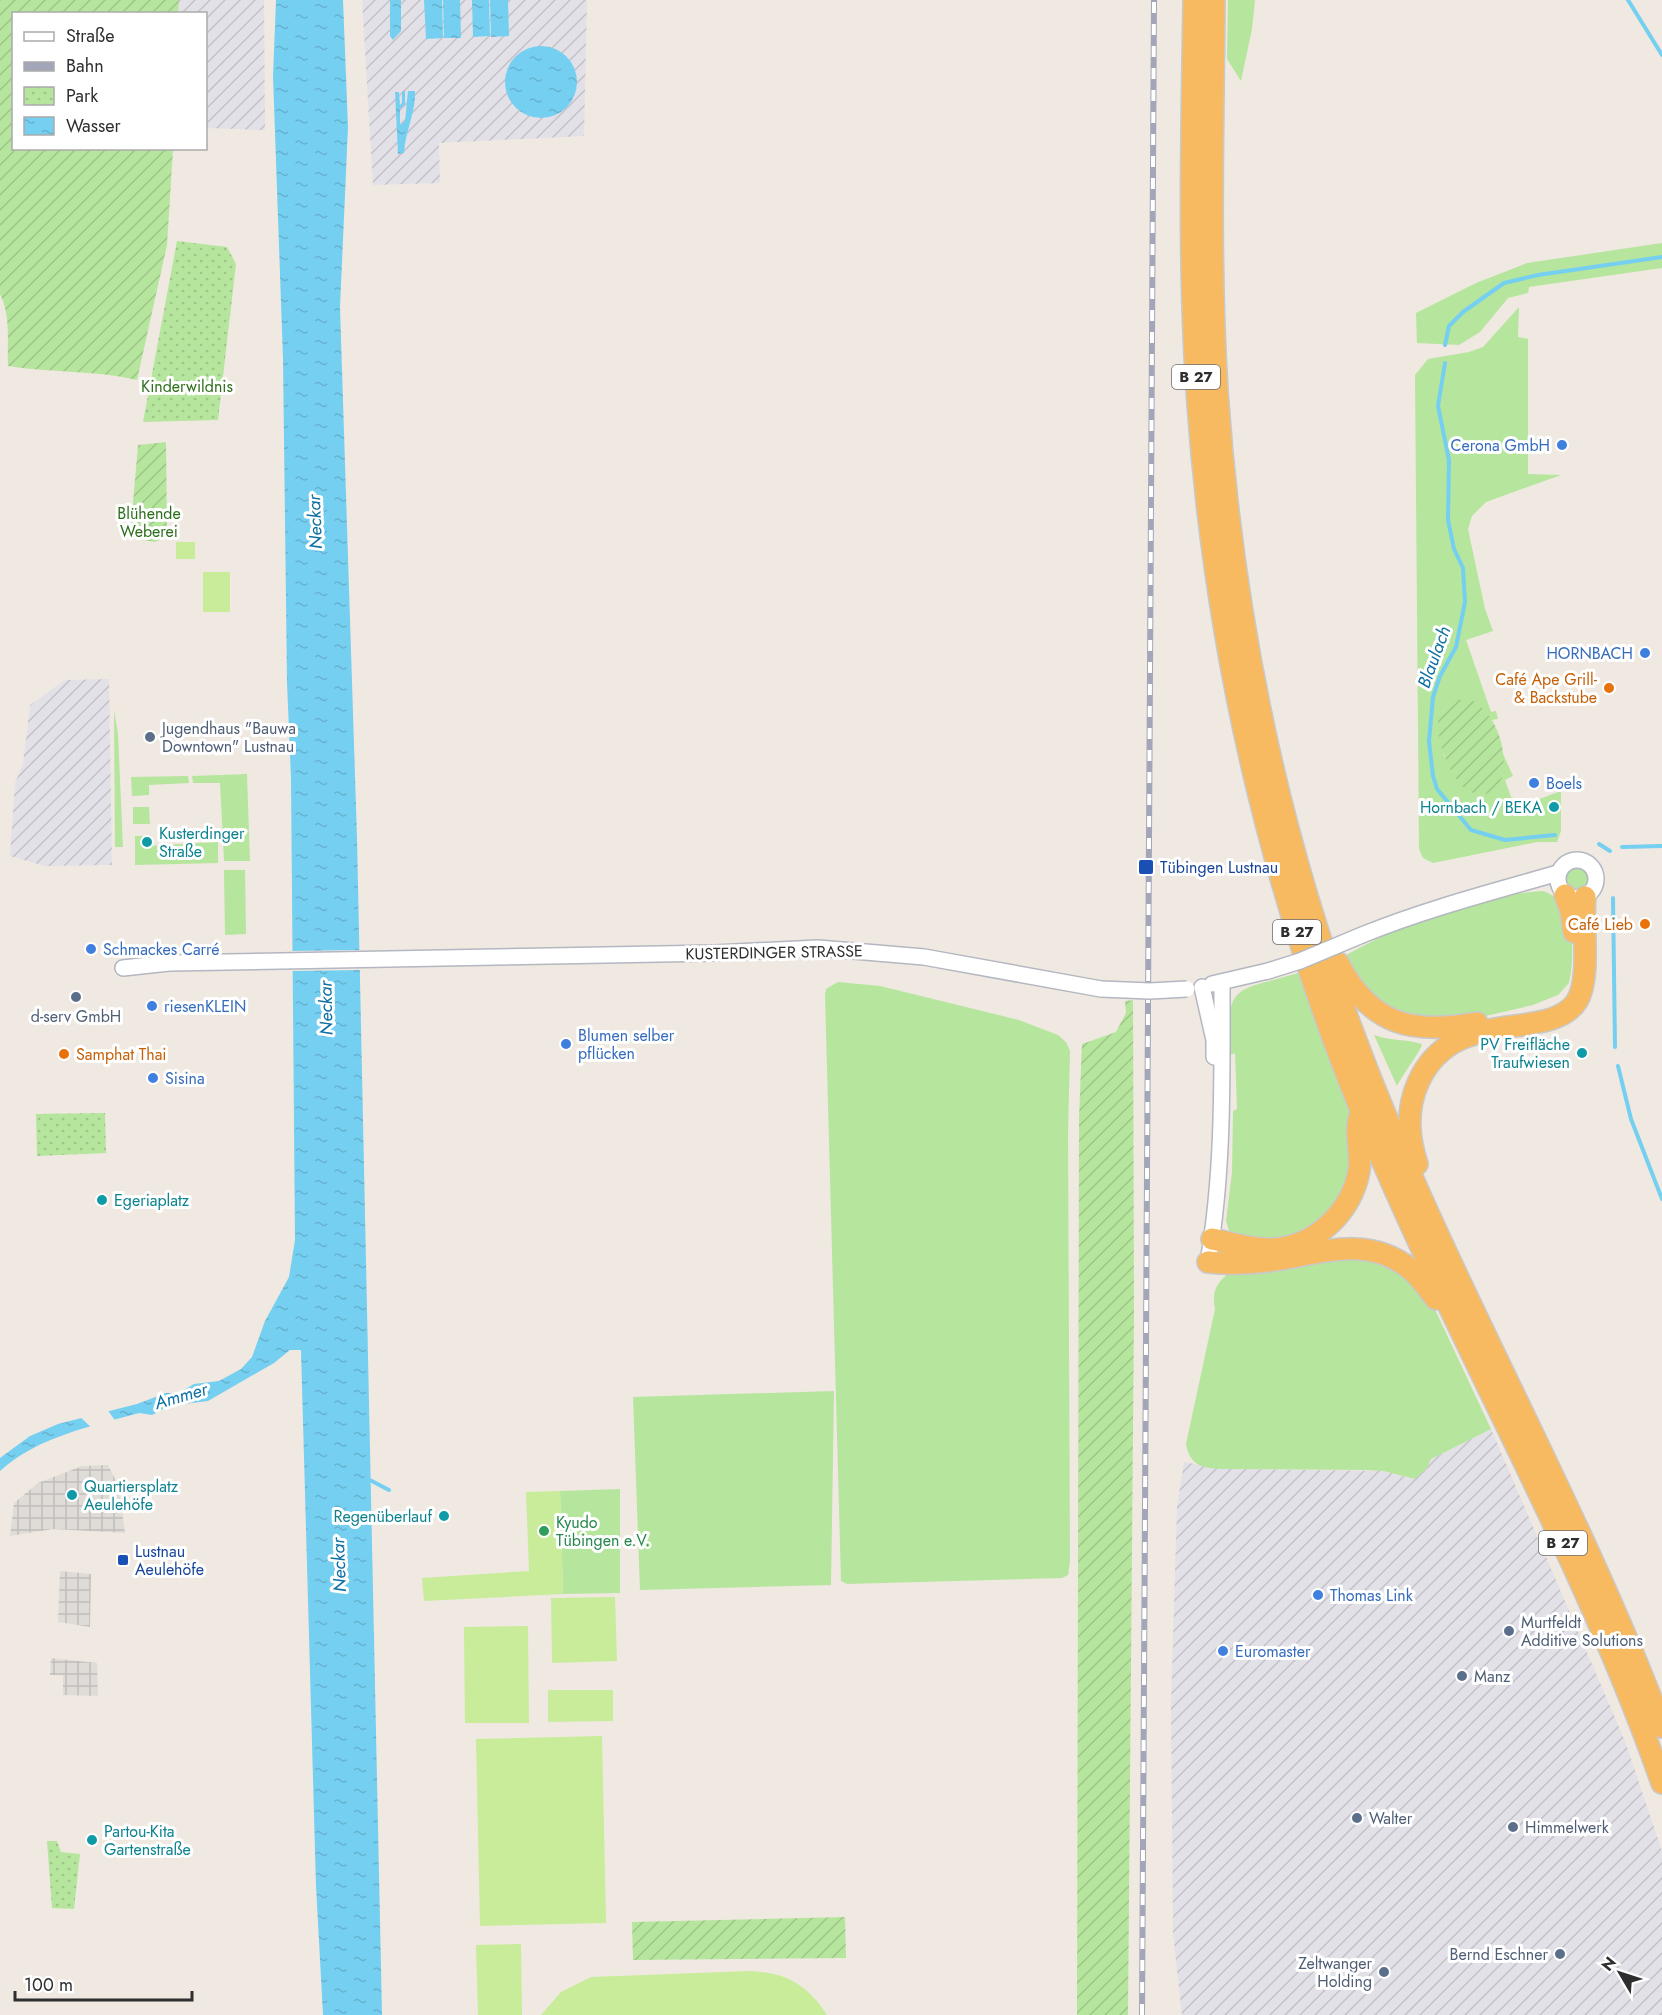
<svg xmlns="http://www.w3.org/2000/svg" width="1662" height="2015" font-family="Jost,sans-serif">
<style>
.industrial{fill:url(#industrial-furrows)}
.grass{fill:#b6e59e}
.park{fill:url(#park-dots)}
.garden{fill:url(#garden-furrows)}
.pitch{fill:#c9ec9a}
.plaza{fill:url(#plaza-grid)}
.water{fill:url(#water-ripples)}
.pier{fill:#efe9e1}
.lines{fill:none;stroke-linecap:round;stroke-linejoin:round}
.stream{stroke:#75cff0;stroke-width:4}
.tertiary-casing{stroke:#b4b7c1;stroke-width:18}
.trunk-casing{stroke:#c9c9c9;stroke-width:24}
.tertiary{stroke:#fff;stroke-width:15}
.trunk{stroke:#f8ba60;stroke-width:21}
.rail-casing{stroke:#a3a6b8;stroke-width:6}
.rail{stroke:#fff;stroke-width:4;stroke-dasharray:11;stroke-linecap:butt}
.tertiary-bridge-casing{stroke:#b4b7c1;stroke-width:18;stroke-linecap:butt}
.tertiary-bridge{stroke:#fff;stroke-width:15}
.shop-dot{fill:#3f7fe0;stroke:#fff;stroke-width:2}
.food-dot{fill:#e8710a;stroke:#fff;stroke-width:2}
.service-dot{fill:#5c6f8a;stroke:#fff;stroke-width:2}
.culture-dot{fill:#0f9aa8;stroke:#fff;stroke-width:2}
.transit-dot{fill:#1a4fb4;stroke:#fff;stroke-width:2}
.leisure-dot{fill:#2e9e5b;stroke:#fff;stroke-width:2}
.labels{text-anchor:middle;stroke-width:6;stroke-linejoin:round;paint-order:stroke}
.shield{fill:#fff;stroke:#6d6d6d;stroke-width:1.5}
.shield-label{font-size:15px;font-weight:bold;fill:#2e2e2e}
.park-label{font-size:16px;fill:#2c6e1b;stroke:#fff}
.shop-label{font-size:16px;fill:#366cbe;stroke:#fff;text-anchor:start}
.food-label{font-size:16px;fill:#c56008;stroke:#fff;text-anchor:end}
.service-label{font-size:16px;fill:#4e5e75;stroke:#fff;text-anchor:start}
.culture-label{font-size:16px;fill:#0d838f;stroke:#fff;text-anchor:start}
.transit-label{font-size:16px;fill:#164399;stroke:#fff;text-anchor:start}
.street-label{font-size:16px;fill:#2e2e2e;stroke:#fff}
.leisure-label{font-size:16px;fill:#27864d;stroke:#fff;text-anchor:start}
.water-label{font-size:18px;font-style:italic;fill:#0d6fa3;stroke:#fff}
</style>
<defs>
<pattern id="industrial-furrows" width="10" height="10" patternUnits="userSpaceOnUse" patternTransform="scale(1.5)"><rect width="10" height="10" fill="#e3e1e8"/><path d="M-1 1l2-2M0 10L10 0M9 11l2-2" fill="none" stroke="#c3c1c7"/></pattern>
<pattern id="park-dots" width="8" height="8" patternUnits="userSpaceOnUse" patternTransform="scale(1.5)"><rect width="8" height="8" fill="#b6e59e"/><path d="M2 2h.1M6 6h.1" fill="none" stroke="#9dc588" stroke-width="1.8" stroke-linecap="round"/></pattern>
<pattern id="garden-furrows" width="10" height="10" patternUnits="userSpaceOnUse" patternTransform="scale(1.5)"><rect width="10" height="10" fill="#b6e59e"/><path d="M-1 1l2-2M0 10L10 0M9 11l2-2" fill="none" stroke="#9dc588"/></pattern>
<pattern id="plaza-grid" width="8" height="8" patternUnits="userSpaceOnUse" patternTransform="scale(1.5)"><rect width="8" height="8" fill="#dfdcd8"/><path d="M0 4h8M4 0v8" fill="none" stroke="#c0bdba"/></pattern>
<pattern id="water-ripples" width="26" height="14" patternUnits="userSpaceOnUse" patternTransform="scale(1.5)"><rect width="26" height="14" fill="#75cff0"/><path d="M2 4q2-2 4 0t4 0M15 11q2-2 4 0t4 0" fill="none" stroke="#66b2ce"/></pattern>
</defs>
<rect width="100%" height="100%" fill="#efe9e1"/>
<g class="industrial">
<polygon points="179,0 264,0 265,130 206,128 206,14 178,14"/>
<polygon points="362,0 587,0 584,136 439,143 440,183 373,185"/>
<polygon points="109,679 112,865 45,866 10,856 15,783 23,764 30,705 65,680"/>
<polygon points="1491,1429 1625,1741 1662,1851 1662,2015 1182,2015 1173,1933 1171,1705 1177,1507 1184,1462 1222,1469 1383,1471 1414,1479 1427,1468 1431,1459"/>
</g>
<g class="grass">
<polygon points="1228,0 1255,0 1252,29 1241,81 1227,59"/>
<polygon points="1662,243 1662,268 1529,287 1528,293 1508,298 1480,332 1459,345 1417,343 1416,313 1476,283 1527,263"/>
<polygon points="1519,307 1518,337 1528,339 1528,474 1561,475 1486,502 1472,516 1468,529 1485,609 1493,631 1466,640 1491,712 1496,711 1498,719 1491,720 1487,713 1443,754 1455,776 1469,792 1503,772 1502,752 1513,776 1505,780 1515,808 1561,791 1561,831 1557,842 1537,842 1433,863 1423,858 1419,849 1415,375 1428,359 1469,352 1483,347"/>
<polygon points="114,710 118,734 123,847 115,847"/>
<polygon points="247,774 250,861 224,861 220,783 193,783 192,776"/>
<polygon points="188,776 189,783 149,785 149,795 132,796 131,777"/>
<polygon points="133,807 149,807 150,824 133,824"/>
<polygon points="135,836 145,836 145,846 218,842 218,863 135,865"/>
<circle cx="1576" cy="879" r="12"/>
<polygon points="224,870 245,870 246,934 225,935"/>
<path d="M1543,891c33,10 32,65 26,92l-11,12 -25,10 -56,13 -44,6 -52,-15 -40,-51c62,-35 131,-62 202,-67z"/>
<path d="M1298,973l53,143 6,36 -25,67 -56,26 -46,-11 -4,-13 6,-49 1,-61 4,-2 -2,-56 -5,2c-5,-73 5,-63 68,-82z"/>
<polygon points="838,982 880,986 1019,1020 1058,1035 1066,1042 1070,1051 1068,1134 1070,1562 1068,1575 1062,1578 847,1584 841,1581 825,995 826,989"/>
<path d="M1374,1035c17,6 32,4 48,9 -1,7 -20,31 -25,42z"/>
<path d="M1337,1254l52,7 42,40 60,128 -60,30 -4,9 -12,11 -32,-8 -18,-1 -143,-1c-20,-1 -32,-3 -36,-25l29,-135c-3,-15 0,-25 13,-35z"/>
<polygon points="834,1391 831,1585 640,1590 633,1397"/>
<polygon points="620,1489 620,1593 563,1594 560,1491"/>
</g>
<g class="park">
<polygon points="177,241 227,247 236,264 218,420 143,422"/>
<polygon points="105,1113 106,1153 37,1156 36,1114"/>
<polygon points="47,1841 57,1841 61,1852 80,1854 74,1909 52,1908"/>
</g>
<g class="garden">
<path d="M0,0h179l-1,13 -164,1v134l159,1 -6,96 -30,135c-42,-10 -86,-7 -129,-14 -1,-24 3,-50 -8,-72z"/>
<polygon points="166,442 167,537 155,542 130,538 138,445"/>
<path d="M1455,700c5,0 14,-1 18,1 24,13 38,56 27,81 -2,5 -9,9 -14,12 -5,-1 -14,0 -18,-3 -17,-11 -35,-55 -29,-74 3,-8 9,-12 16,-17z"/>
<polygon points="1133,1000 1134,1314 1128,2015 1077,2015 1079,1118 1082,1044 1116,1032 1126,1013 1125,1001"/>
<polygon points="845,1917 846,1958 633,1960 632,1922"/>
</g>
<g class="pitch">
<rect x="176" y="542" width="19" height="17"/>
<rect x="203" y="572" width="27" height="40"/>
<polygon points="560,1491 563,1594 424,1601 422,1578 529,1571 526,1492"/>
<polygon points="615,1597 617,1661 552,1663 551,1598"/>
<polygon points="528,1626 529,1723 465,1723 464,1627"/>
<polygon points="548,1690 613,1690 613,1721 548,1722"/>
<polygon points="602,1736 606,1923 480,1926 476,1739"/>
<polygon points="521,1944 522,2015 478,2015 476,1945"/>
<path d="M749,1971c37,1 58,13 78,44h-286l20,-23 30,-15z"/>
</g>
<g class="plaza">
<polygon points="108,1465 119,1487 125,1533 53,1529 10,1536 14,1503 38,1483 82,1466"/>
<polygon points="60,1571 91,1574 90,1627 58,1622"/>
<polygon points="51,1658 97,1663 98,1696 63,1695 63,1675 50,1675"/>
</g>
<g class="water">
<path d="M276,0h67l5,127 -8,180 17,531 25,1177h-59l-7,-129 -15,-536h-11l-16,13 -66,38 -40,5 -16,9 -13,-2c-49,14 -100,23 -139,58v-13l30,-22 28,-12 79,-20 29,-11h13l15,-9 25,-3 22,-12 11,-12 13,-36 24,-44 6,-37 -4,-461 -4,-97 -4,-323 -10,-283z"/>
<polygon points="390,0 401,0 401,31 393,40 390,36"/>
<polygon points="424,0 442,0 443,38 426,39"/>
<polygon points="443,0 460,0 461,38 444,38"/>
<polygon points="472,0 489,0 490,36 473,37"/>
<polygon points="490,0 508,0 509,36 491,37"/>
<circle cx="541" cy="82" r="36"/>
<path d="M405,91v13l-5,5v16l5,-4 3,-30h7c1,21 -10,41 -11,62l-6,1 -3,-62h4l1,13 2,-2v-11z"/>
</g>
<g class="pier">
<polygon points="362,950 362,970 291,971 291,951"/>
<polygon points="106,1408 117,1423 94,1430 79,1416"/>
</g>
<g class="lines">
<g class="stream">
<polyline points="1628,0 1662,55"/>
<polyline points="1445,345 1449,326 1463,312 1504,283 1538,275 1662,257"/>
<polyline points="1445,363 1438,406 1449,460 1448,520 1454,549 1463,568 1465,602 1456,647 1440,676 1433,697 1429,741 1433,776 1437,789 1471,830 1505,840 1555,835"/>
<polyline points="1599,844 1610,851"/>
<polyline points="1622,847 1662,846"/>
<polyline points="1613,898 1615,1047"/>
<polyline points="1618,1066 1631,1119 1662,1199"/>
<polyline points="366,1478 389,1490"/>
</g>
<g class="tertiary-casing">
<g id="tertiary">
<circle cx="1577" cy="879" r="19"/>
<path d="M1362,935c64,-26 130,-43 196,-62"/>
<polyline points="123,968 169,963 715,953 818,948 924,957 1101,989"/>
<polyline points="1212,984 1268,971"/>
<polyline points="1202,987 1214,1040 1214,1057"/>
<path d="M1208,1262c16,-93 14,-186 14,-280"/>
</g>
</g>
<g class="trunk-casing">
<g id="trunk">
<path d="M1194,0c-2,135 -6,269 4,404 16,225 64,447 144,658 94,246 233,472 320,721"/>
<path d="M1214,0c-1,130 -5,261 3,391 15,223 61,446 141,655 88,233 216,448 304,681"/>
<polyline points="1565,895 1571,911 1574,932"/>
<path d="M1338,963c32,62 74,72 139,60"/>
<path d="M1417,1164c-9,-27 -11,-54 1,-81 35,-80 131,-39 159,-82 14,-23 5,-76 8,-104"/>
<path d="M1212,1239c19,4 40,11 60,10 43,-2 79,-36 87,-78 3,-19 -5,-38 1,-55"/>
<path d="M1208,1262c25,3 50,1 74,-3 44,-8 88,-22 127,9 12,9 18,20 27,31"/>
</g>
</g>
<use href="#tertiary" class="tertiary"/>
<use href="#trunk" class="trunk"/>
<g class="rail-casing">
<polyline id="rail" points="1142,2015 1154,0"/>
</g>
<use href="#rail" class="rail"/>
<g class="tertiary-bridge-casing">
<g id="tertiary-bridge">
<polyline points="1268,971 1300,961 1362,935"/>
<polyline points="1101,989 1150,991 1187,989"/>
</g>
</g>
<use href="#tertiary-bridge" class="tertiary-bridge"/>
</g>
<g class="shop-dot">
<circle cx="1562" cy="445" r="6"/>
<circle cx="1645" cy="653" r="6"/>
<circle cx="1534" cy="783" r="6"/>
<circle cx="91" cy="949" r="6"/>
<circle cx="152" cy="1006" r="6"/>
<circle cx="566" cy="1044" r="6"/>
<circle cx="153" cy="1078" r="6"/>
<circle cx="1318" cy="1595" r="6"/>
<circle cx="1223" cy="1651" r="6"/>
</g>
<g class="food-dot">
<circle cx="1609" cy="688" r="6"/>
<circle cx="1645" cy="924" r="6"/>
<circle cx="64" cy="1054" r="6"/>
</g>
<g class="service-dot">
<circle cx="150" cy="737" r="6"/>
<circle cx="76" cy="997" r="6"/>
<circle cx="1509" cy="1631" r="6"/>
<circle cx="1462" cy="1676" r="6"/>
<circle cx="1357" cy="1818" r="6"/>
<circle cx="1513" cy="1827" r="6"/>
<circle cx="1560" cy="1954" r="6"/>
<circle cx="1384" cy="1972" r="6"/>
</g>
<g class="culture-dot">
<circle cx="1554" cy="807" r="6"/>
<circle cx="147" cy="842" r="6"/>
<circle cx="1582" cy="1053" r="6"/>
<circle cx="102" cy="1200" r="6"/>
<circle cx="72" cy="1495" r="6"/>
<circle cx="444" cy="1516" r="6"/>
<circle cx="92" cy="1840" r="6"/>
</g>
<g class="transit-dot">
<rect x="1138" y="859" width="16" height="16" rx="3"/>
<rect x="117" y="1554" width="12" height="12" rx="3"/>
</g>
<circle class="leisure-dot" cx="544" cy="1531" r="6"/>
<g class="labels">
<g class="shield">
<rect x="1172" y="365" width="48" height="24" rx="4.5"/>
<rect x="1273" y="920" width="48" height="24" rx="4.5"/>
<rect x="1539" y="1531" width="48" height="24" rx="4.5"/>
</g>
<g class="shield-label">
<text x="1196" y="382">B 27</text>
<text x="1297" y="937">B 27</text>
<text x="1563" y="1548">B 27</text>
</g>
<g class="park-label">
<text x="187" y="392">Kinderwildnis</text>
<text x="149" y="519">Blühende<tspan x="149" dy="18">Weberei</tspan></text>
</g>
<g class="shop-label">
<text x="1550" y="451" text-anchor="end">Cerona GmbH</text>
<text x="1633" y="659" text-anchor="end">HORNBACH</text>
<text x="1546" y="789">Boels</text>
<text x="103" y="955">Schmackes Carré</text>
<text x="164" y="1012">riesenKLEIN</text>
<text x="578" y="1041">Blumen selber<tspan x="578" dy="18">pflücken</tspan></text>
<text x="165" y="1084">Sisina</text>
<text x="1330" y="1601">Thomas Link</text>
<text x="1235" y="1657">Euromaster</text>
</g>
<g class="food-label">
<text x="1597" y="685">Café Ape Grill-<tspan x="1597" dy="18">&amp; Backstube</tspan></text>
<text x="1633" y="930">Café Lieb</text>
<text x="76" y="1060" text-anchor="start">Samphat Thai</text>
</g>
<g class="service-label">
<text x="162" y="734">Jugendhaus "Bauwa<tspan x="162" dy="18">Downtown" Lustnau</tspan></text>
<text x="76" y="1022" text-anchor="middle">d-serv GmbH</text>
<text x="1521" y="1628">Murtfeldt<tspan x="1521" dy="18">Additive Solutions</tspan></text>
<text x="1474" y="1682">Manz</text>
<text x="1369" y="1824">Walter</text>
<text x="1525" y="1833">Himmelwerk</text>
<text x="1548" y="1960" text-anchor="end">Bernd Eschner</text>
<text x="1372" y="1969" text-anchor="end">Zeltwanger<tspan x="1372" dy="18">Holding</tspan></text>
</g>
<g class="culture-label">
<text x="1542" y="813" text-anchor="end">Hornbach / BEKA</text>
<text x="159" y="839">Kusterdinger<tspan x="159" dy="18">Straße</tspan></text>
<text x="1570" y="1050" text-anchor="end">PV Freifläche<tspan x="1570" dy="18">Traufwiesen</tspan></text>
<text x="114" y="1206">Egeriaplatz</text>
<text x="84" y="1492">Quartiersplatz<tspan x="84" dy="18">Aeulehöfe</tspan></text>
<text x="432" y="1522" text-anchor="end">Regenüberlauf</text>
<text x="104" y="1837">Partou-Kita<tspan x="104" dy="18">Gartenstraße</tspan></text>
</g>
<g class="transit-label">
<text x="1160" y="873">Tübingen Lustnau</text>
<text x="135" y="1557">Lustnau<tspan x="135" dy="18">Aeulehöfe</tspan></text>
</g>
<g class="street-label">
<text transform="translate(774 952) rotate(-1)" y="6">KUSTERDINGER STRASSE</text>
</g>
<g class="leisure-label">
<text x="556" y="1528">Kyudo<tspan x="556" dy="18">Tübingen e.V.</tspan></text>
</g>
<g class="water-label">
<text transform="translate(315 522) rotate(-92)" y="6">Neckar</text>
<text transform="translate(1434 657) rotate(-70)" y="6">Blaulach</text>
<text transform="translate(326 1008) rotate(-91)" y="6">Neckar</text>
<text transform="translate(181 1396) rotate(-16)" y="6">Ammer</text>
<text transform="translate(339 1565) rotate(-92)" y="6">Neckar</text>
</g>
</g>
<rect x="12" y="12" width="195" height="138" fill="#ffffff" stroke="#ababab" stroke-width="1.5"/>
<rect x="24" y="32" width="30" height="9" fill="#ffffff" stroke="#ababab" stroke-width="1.5"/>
<text x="66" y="42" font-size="18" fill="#2e2e2e">Straße</text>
<rect x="24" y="62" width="30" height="9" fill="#a3a6b8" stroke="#ababab" stroke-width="1.5"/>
<text x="66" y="72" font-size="18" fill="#2e2e2e">Bahn</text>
<rect x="24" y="87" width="30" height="18" fill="url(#park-dots)" stroke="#ababab" stroke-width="1.5"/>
<text x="66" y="102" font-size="18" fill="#2e2e2e">Park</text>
<rect x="24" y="117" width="30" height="18" fill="url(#water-ripples)" stroke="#ababab" stroke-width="1.5"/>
<text x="66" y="132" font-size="18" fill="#2e2e2e">Wasser</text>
<g transform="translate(1620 1973) rotate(309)" stroke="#ffffff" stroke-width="4.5" paint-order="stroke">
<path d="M0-4.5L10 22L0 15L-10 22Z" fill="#2e2e2e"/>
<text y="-9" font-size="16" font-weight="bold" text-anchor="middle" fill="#2e2e2e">N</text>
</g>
<path d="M15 1991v9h177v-9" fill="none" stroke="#2e2e2e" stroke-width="3"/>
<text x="24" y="1991" font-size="18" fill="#2e2e2e" stroke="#ffffff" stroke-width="4.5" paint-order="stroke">100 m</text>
</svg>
